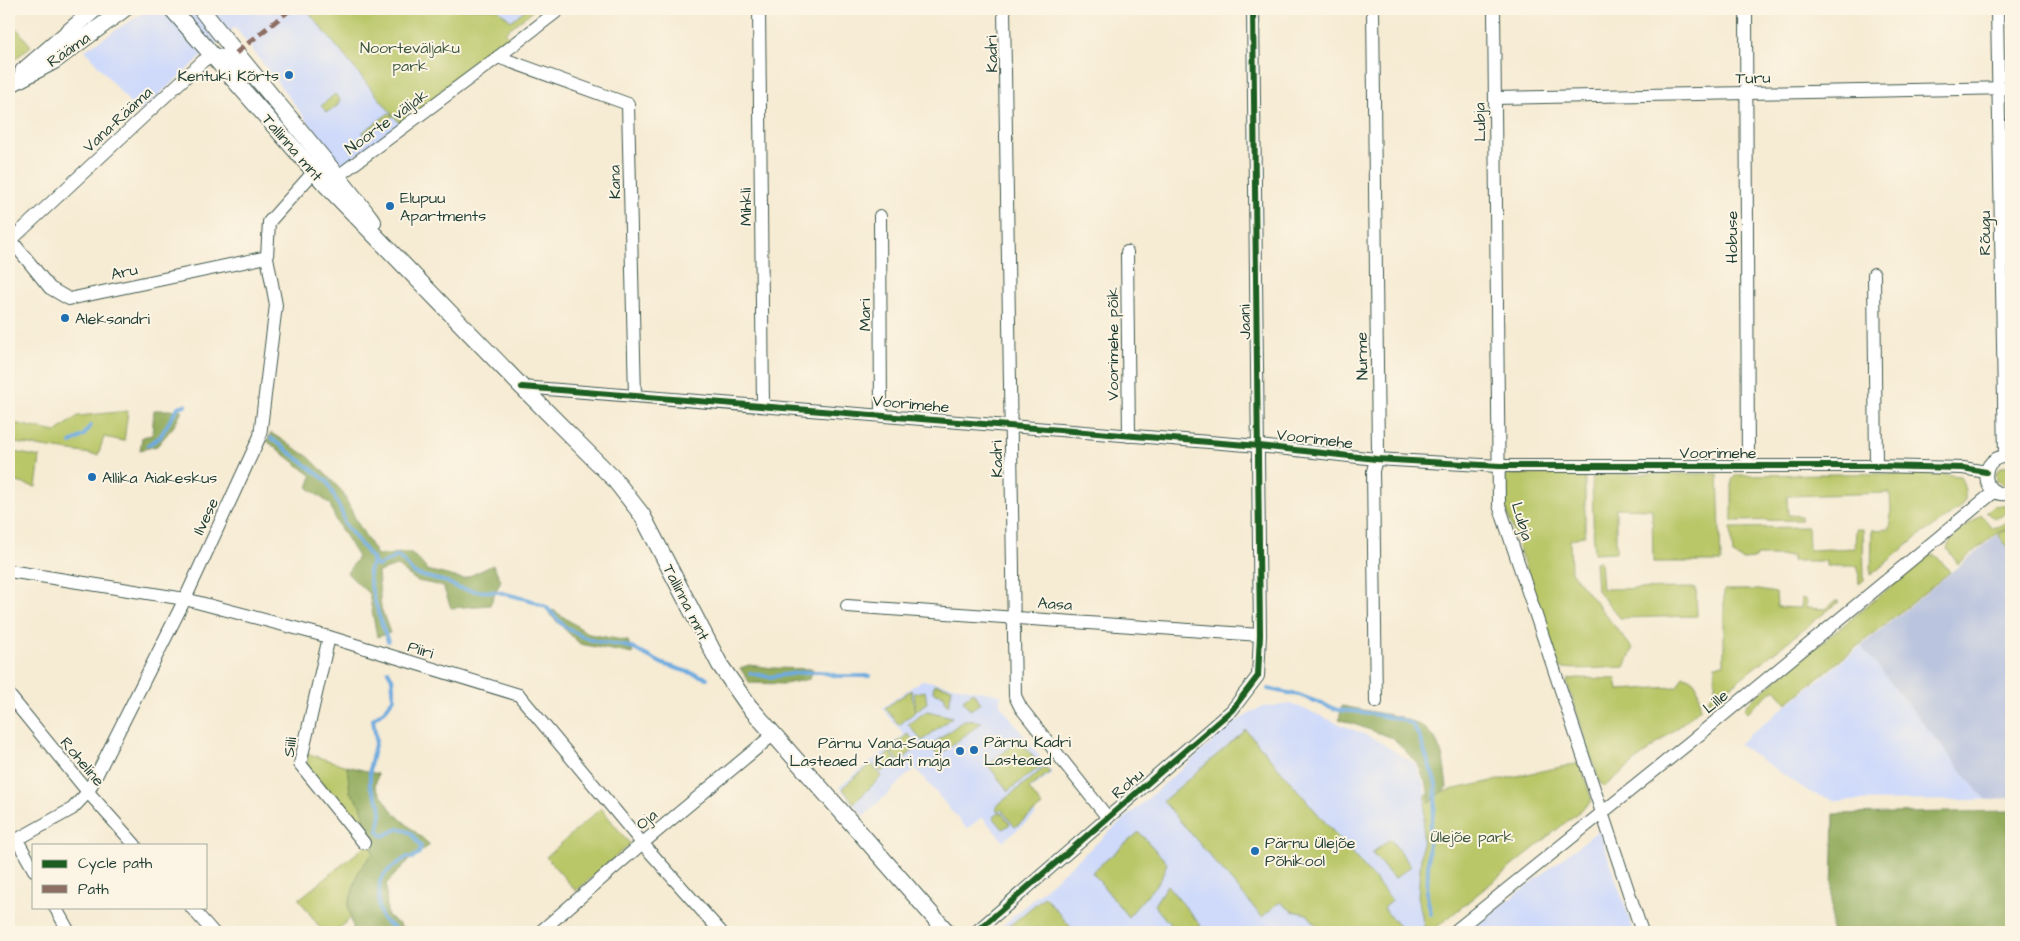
<svg xmlns="http://www.w3.org/2000/svg" width="2020" height="941" font-family="'Architects Daughter',sans-serif">
<style>
.built{fill:#cfdafa}
.industrial{fill:#bac4de}
.green{fill:#bac769;stroke:#6c824e}
.forest{fill:#93ac5d;stroke:#597448}
.lines{fill:none;stroke-linecap:round;stroke-linejoin:round}
.stream{stroke:#6dabdf;stroke-width:4}
.minor-casing{stroke:#3f574c;stroke-width:14}
.major-casing{stroke:#3f574c;stroke-width:18}
.minor{stroke:#fff;stroke-width:12}
.major{stroke:#fff;stroke-width:16}
.quiet{stroke:#8d6e63;stroke-width:5;stroke-dasharray:10 5;stroke-linecap:butt}
.cycleway-casing{stroke:#fcf5e5;stroke-width:9}
.cycleway{stroke:#1b5e20;stroke-width:6}
.poi-dot{fill:#1f6fb2;stroke:#fcf5e5;stroke-width:2}
.labels{text-anchor:middle;stroke-width:4;stroke-linejoin:round;paint-order:stroke}
.park-label{font-size:16px;fill:#3e593f;stroke:#fcf5e5}
.street-label{font-size:16px;fill:#1f3d34;stroke:#fcf5e5}
.poi-label{font-size:16px;fill:#1f3d34;stroke:#fcf5e5;text-anchor:start}
</style>
<rect width="100%" height="100%" fill="#fcf5e5"/>
<filter id="ink" filterUnits="userSpaceOnUse"><feTurbulence type="fractalNoise" baseFrequency=".02" numOctaves="2"/><feDisplacementMap in="SourceGraphic" scale="10" xChannelSelector="R" yChannelSelector="G"/><feConvolveMatrix kernelMatrix="1 2 1 2 8 2 1 2 1" color-interpolation-filters="sRGB"/></filter>
<filter id="wash" filterUnits="userSpaceOnUse"><feTurbulence type="fractalNoise" baseFrequency=".0096" numOctaves="4" result="noise"/><feDisplacementMap in="SourceGraphic" scale="20" xChannelSelector="R" yChannelSelector="G"/><feGaussianBlur stdDeviation="1.12" result="paint"/><feColorMatrix in="noise" values="0 0 0 0 0 0 0 0 0 0 0 0 0 0 0 0 0 1.4 0 .05"/><feComposite in="paint" operator="in"/></filter>
<g filter="url(#wash)">
<rect width="100%" height="100%" fill="#f6ebd3"/>
<g class="built">
<polygon points="149,9 306,9 401,125 341,165 235,27 138,113 85,50"/>
<polygon points="486,9 530,9 504,30"/>
<polygon points="1861,646 1985,800 1837,801 1811,793 1738,744"/>
<polygon points="922,680 1001,695 1000,704 1052,773 1021,797 1036,815 1003,841 982,817 967,829 915,768 864,816 839,787 904,735 882,708"/>
<polygon points="1292,704 1375,739 1415,764 1423,781 1426,795 1418,896 1425,932 995,932 1234,723 1261,707"/>
<polygon points="1599,830 1634,932 1468,932"/>
</g>
<polygon class="industrial" points="1998,534 2011,552 2011,798 1985,800 1861,646"/>
<g class="green">
<polygon points="306,9 498,9 511,21 526,9 535,9 505,32 510,38 401,125"/>
<polygon points="9,19 31,46 9,64"/>
<polygon points="335,94 340,99 337,106 327,112 321,106"/>
<polygon points="389,113 393,116 367,135 362,133"/>
<polygon points="2008,254 2011,254 2011,346 2010,346 2007,344 2005,257"/>
<polygon points="128,411 124,441 104,437 98,455 9,442 9,422 56,432 78,416"/>
<polygon points="9,451 40,457 36,487 9,480"/>
<polygon points="2008,465 2011,466 2011,484 2003,485 1997,481 1996,474 1999,468"/>
<path d="M1585,473v62l-15,5 1,32 62,77 -8,18c-13,0 -56,4 -66,0l-54,-160 -2,-27 5,-5z"/>
<path d="M1938,473l22,3c3,6 6,16 5,23 -3,12 -39,31 -49,39 -15,12 -30,25 -45,37l1,-45 17,-1 2,-16 -1,-20 -103,3 1,19 13,1v4l-69,1v-41l4,-5z"/>
<polygon points="1595,474 1718,474 1721,562 1653,562 1652,509 1616,508 1616,552 1594,553 1592,480"/>
<path d="M2011,504v6c-11,6 -14,13 -25,2l8,-6z"/>
<polygon points="1981,515 1992,527 1997,527 2011,520 2011,527 1997,533 1958,564 1947,549 1950,540 1953,536"/>
<polygon points="1808,527 1809,550 1855,548 1856,529 1863,529 1864,580 1859,584 1858,566 1826,566 1826,561 1792,561 1792,556 1756,556 1755,559 1743,560 1733,555 1731,528"/>
<polygon points="2011,528 2011,552 1998,534"/>
<polygon points="1934,555 1939,558 1950,572 1787,703 1775,689 1747,712 1744,709 1748,703 1927,557"/>
<polygon points="1595,562 1600,562 1602,589 1696,588 1697,616 1620,618 1597,590"/>
<polygon points="1724,590 1758,590 1776,593 1777,607 1801,608 1802,598 1806,600 1806,608 1826,609 1836,601 1840,601 1709,703 1708,699 1715,692 1715,665 1724,664"/>
<path d="M1683,676c17,3 16,19 17,33l-95,77 -5,-3 -33,-101 2,-3 8,-1 39,1 2,11 59,-3z"/>
<polygon points="934,684 952,688 949,704 946,704 944,695 933,692"/>
<polygon points="911,690 915,712 899,725 885,708"/>
<polygon points="925,691 927,703 916,711 914,693"/>
<polygon points="973,692 981,703 970,710 963,700"/>
<polygon points="927,711 952,717 922,741 908,724"/>
<polygon points="964,720 982,722 938,756 930,746"/>
<polygon points="1246,730 1392,900 1383,908 1404,932 1322,932 1307,914 1292,911 1280,902 1262,917 1163,801"/>
<polygon points="908,734 918,746 900,762 889,749"/>
<polygon points="1019,740 1041,766 1008,791 988,765"/>
<polygon points="890,752 896,761 881,772 875,765"/>
<polygon points="308,754 347,766 350,792 361,805 370,838 369,843 373,853 359,870 348,906 351,918 334,932 323,932 299,899 369,843 307,765"/>
<polygon points="1580,763 1592,801 1431,932 1425,932 1418,896 1426,795"/>
<polygon points="871,764 882,776 854,803 842,788"/>
<polygon points="1045,767 1050,772 1029,789 1042,806 1015,827 1001,809 998,811 995,807"/>
<polygon points="601,808 630,844 576,891 546,857"/>
<polygon points="1000,811 1010,824 1003,829 993,817"/>
<polygon points="1139,832 1167,863 1161,879 1128,917 1092,872"/>
<polygon points="1390,839 1411,866 1394,879 1372,853"/>
<polygon points="1167,885 1201,926 1194,932 1166,932 1172,927 1154,905"/>
<polygon points="1044,896 1075,932 1002,932 1044,897"/>
</g>
<g class="forest">
<polygon points="154,410 182,410 174,426 157,446 140,450 142,437 152,435"/>
<path d="M271,433l38,24 33,34 15,31 20,33c29,1 30,-12 50,15l36,9 30,-14 8,15 -11,25 -39,3 -8,-22 -26,-5 -20,-15 -19,6 3,36 9,25 -13,4 -8,-43 -22,-21 11,-16 -22,-36 -6,-17 -22,-16 4,-12 -45,-35z"/>
<polygon points="553,610 589,634 628,641 633,654 580,644 549,614"/>
<polygon points="749,665 773,668 813,669 810,679 785,684 750,683 740,668"/>
<polygon points="1342,706 1400,717 1424,727 1435,738 1443,757 1447,787 1429,803 1429,792 1418,764 1393,738 1339,719"/>
<polygon points="347,766 378,774 375,786 393,812 430,845 409,860 386,884 387,915 400,925 404,932 354,932 348,906 359,870 373,853 361,805 350,792"/>
<polygon points="2011,811 2011,932 1831,932 1834,814"/>
</g>
<g class="lines">
<g class="stream">
<path d="M271,438l56,43 16,34 1,8 29,37c-1,3 -3,8 -4,11 -1,12 14,58 19,70"/>
<polyline points="71,443 84,435 91,425"/>
<polyline points="148,445 160,437 178,407 185,405"/>
<polyline points="372,562 378,566 398,556 415,574 447,582 458,588 476,591 498,592 530,600 546,607 564,626 579,635 594,641 630,647 663,664 707,678"/>
<path d="M388,671l4,7 2,20 -9,12 -12,9 3,21 -6,26v20l10,18 1,10 -3,18 5,4 17,-8 11,5 10,14 -2,6 -7,5 -5,-1c-8,6 -23,14 -27,24 -1,4 0,11 -1,15 -1,24 4,26 23,36"/>
<polyline points="750,673 769,677 805,672 821,672 837,676 870,676"/>
<polyline points="1268,689 1299,695 1338,710 1361,712 1399,719 1412,724 1419,736 1436,784 1435,807 1429,831 1428,868 1427,896 1431,914"/>
</g>
</g>
</g>
<g filter="url(#ink)">
<g class="lines">
<g class="minor-casing">
<g id="minor">
<polyline points="759,9 763,406"/>
<polyline points="1004,9 1015,696 1021,708 1108,818"/>
<polyline points="1373,9 1378,452 1373,471 1376,702"/>
<polyline points="1494,9 1499,505 1642,932"/>
<polyline points="1746,9 1748,466"/>
<polyline points="1997,9 2005,456"/>
<polyline points="498,57 628,104 635,396"/>
<polyline points="1495,98 2011,88"/>
<polyline points="330,182 498,57 560,9"/>
<polyline points="880,216 881,415"/>
<polyline points="11,240 50,288 69,299 267,257"/>
<path d="M9,242l194,-181c18,-12 25,-3 41,8"/>
<polyline points="1127,252 1129,436"/>
<polyline points="1874,274 1876,466"/>
<polyline points="522,387 1259,446 1376,459 1499,466 1876,466 1963,468 1986,472"/>
<path d="M2011,457c-35,-5 -31,45 0,36"/>
<polyline points="9,571 185,599 329,637 519,695 642,843 721,932"/>
<polyline points="847,606 1260,635"/>
<polyline points="329,637 300,764 364,843"/>
<polyline points="9,695 88,792 135,845"/>
<polyline points="17,840 34,870"/>
<polyline points="9,844 72,809 88,792 185,599 260,436 276,305 267,257 269,222 319,166"/>
<polyline points="55,907 69,932"/>
<polyline points="191,907 213,932"/>
<polyline points="540,932 638,847 774,734"/>
<polyline points="976,932 1232,710 1258,676 1260,635 1253,9"/>
<polyline points="1454,932 1705,730 1995,491"/>
</g>
</g>
<g class="major-casing">
<g id="major">
<polyline points="172,9 326,185 522,387 614,479 642,515 720,665 748,705 947,932"/>
<path d="M201,9c56,72 117,140 172,213"/>
<polyline points="23,71 95,9"/>
<polyline points="9,85 54,61 124,9"/>
</g>
</g>
<use href="#minor" class="minor"/>
<use href="#major" class="major"/>
<polyline class="quiet" points="236,53 291,9"/>
<g class="cycleway-casing">
<g id="cycleway">
<polyline points="522,387 1259,446 1376,459 1499,466 1876,466 1963,468 1986,472"/>
<polyline points="976,932 1232,710 1258,676 1260,635 1253,9"/>
</g>
</g>
<use href="#cycleway" class="cycleway"/>
</g>
</g>
<g class="poi-dot">
<circle cx="289" cy="75" r="5"/>
<circle cx="390" cy="206" r="5"/>
<circle cx="65" cy="318" r="5"/>
<circle cx="92" cy="477" r="5"/>
<circle cx="974" cy="750" r="5"/>
<circle cx="960" cy="751" r="5"/>
<circle cx="1255" cy="851" r="5"/>
</g>
<g class="labels">
<g class="park-label">
<text x="410" y="53">Noorteväljaku<tspan x="410" dy="18">park</tspan></text>
<text x="1472" y="842">Ülejõe park</text>
</g>
<g class="street-label">
<text transform="translate(68 49) rotate(-35)" y="6">Rääma</text>
<text transform="translate(991 54) rotate(-91)" y="6">Kadri</text>
<text transform="translate(1753 77) rotate(-1)" y="6">Turu</text>
<text transform="translate(117 119) rotate(-43)" y="6">Vana-Rääma</text>
<text transform="translate(386 121) rotate(-36)" y="6">Noorte väljak</text>
<text transform="translate(1479 122) rotate(-91)" y="6">Lubja</text>
<text transform="translate(293 147) rotate(49)" y="6">Tallinna mnt</text>
<text transform="translate(614 182) rotate(-91)" y="6">Kana</text>
<text transform="translate(745 207) rotate(-91)" y="6">Mihkli</text>
<text transform="translate(1984 233) rotate(-90)" y="6">Rõugu</text>
<text transform="translate(1731 237) rotate(-90)" y="6">Hobuse</text>
<text transform="translate(124 271) rotate(-12)" y="6">Aru</text>
<text transform="translate(864 315) rotate(-90)" y="6">Mari</text>
<text transform="translate(1244 322) rotate(-91)" y="6">Jaani</text>
<text transform="translate(1112 344) rotate(-90)" y="6">Voorimehe põik</text>
<text transform="translate(1361 356) rotate(-91)" y="6">Nurme</text>
<text transform="translate(911 403) rotate(5)" y="6">Voorimehe</text>
<text transform="translate(1315 438) rotate(7)" y="6">Voorimehe</text>
<text x="1718" y="458">Voorimehe</text>
<text transform="translate(996 459) rotate(-91)" y="6">Kadri</text>
<text transform="translate(205 516) rotate(-65)" y="6">Ilvese</text>
<text transform="translate(1523 521) rotate(73)" y="6">Lubja</text>
<text transform="translate(687 602) rotate(63)" y="6">Tallinna mnt</text>
<text transform="translate(1055 603) rotate(4)" y="6">Aasa</text>
<text transform="translate(421 649) rotate(18)" y="6">Piiri</text>
<text transform="translate(1715 701) rotate(-39)" y="6">Lille</text>
<text transform="translate(289 747) rotate(-82)" y="6">Siili</text>
<text transform="translate(83 761) rotate(50)" y="6">Roheline</text>
<text transform="translate(1127 783) rotate(-41)" y="6">Rohu</text>
<text transform="translate(646 819) rotate(-40)" y="6">Oja</text>
</g>
<g class="poi-label">
<text x="279" y="81" text-anchor="end">Kentuki Kõrts</text>
<text x="400" y="203">Elupuu<tspan x="400" dy="18">Apartments</tspan></text>
<text x="75" y="324">Aleksandri</text>
<text x="102" y="483">Allika Aiakeskus</text>
<text x="984" y="747">Pärnu Kadri<tspan x="984" dy="18">Lasteaed</tspan></text>
<text x="950" y="748" text-anchor="end">Pärnu Vana-Sauga<tspan x="950" dy="18">Lasteaed - Kadri maja</tspan></text>
<text x="1265" y="848">Pärnu Ülejõe<tspan x="1265" dy="18">Põhikool</tspan></text>
</g>
</g>
<rect width="2020" height="941" fill="none" stroke="#fcf5e5" stroke-width="30"/>
<rect x="32" y="844" width="175" height="65" fill="#fcf5e5" stroke="#a4ab9e"/>
<rect x="42" y="860" width="25" height="8" fill="#1b5e20" stroke="#a4ab9e"/>
<text x="78" y="868" font-size="15" fill="#1f3d34">Cycle path</text>
<rect x="42" y="885" width="25" height="8" fill="#8d6e63" stroke="#a4ab9e"/>
<text x="78" y="894" font-size="15" fill="#1f3d34">Path</text>
</svg>
